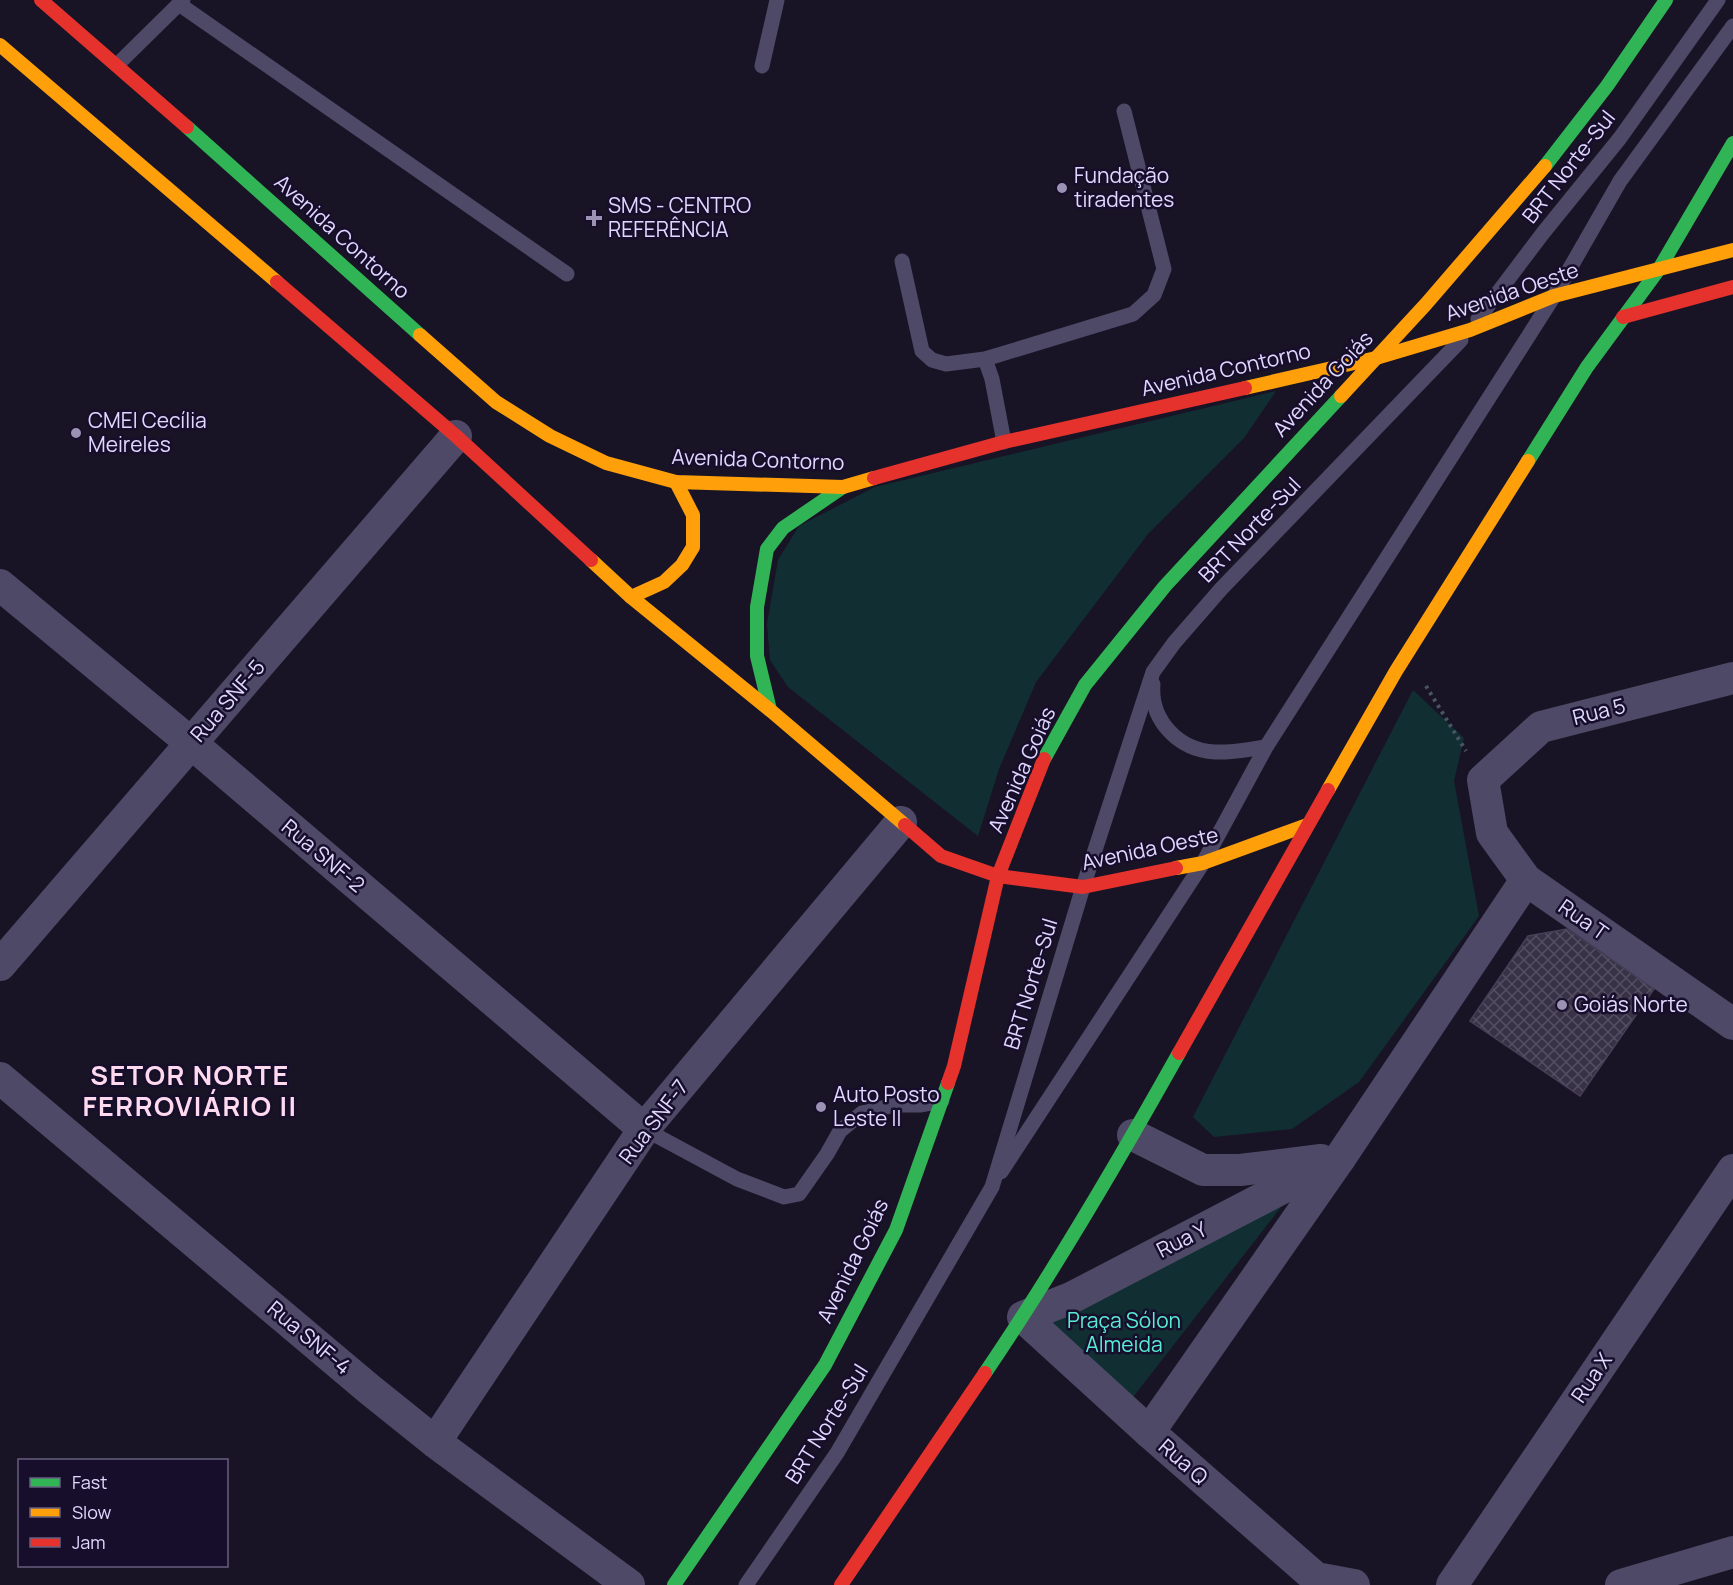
<svg xmlns="http://www.w3.org/2000/svg" width="1733" height="1585" font-family="Manrope,sans-serif">
<style>
.green{fill:#112f33}
.building{fill:url(#building-cross-hatch);stroke:#463f58;stroke-width:1.5}
.lines{fill:none;stroke-linecap:round;stroke-linejoin:round}
.path{stroke:#485566;stroke-width:4;stroke-dasharray:3 4.5;stroke-linecap:butt}
.lane{stroke:#4d4966;stroke-width:15}
.street{stroke:#4d4966;stroke-width:32}
.fast{stroke:#30b455;stroke-width:14}
.slow{stroke:#ff9f0a;stroke-width:14}
.jam{stroke:#e5322d;stroke-width:14}
.poi-dot{fill:#9a93b3;stroke:#160e2b;stroke-width:2}
.labels{text-anchor:middle;stroke-width:5;stroke-linejoin:round;paint-order:stroke}
.street-label{font-size:21px;fill:#e0d8ff;stroke:#160e2b}
.poi-label{font-size:21px;fill:#e0d8ff;stroke:#160e2b;text-anchor:start}
.park-label{font-size:21px;fill:#58ebd5;stroke:#160e2b}
.district-label{font-size:27px;font-weight:bold;letter-spacing:1.5px;fill:#ffdaee;stroke:#160e2b}
</style>
<defs>
<pattern id="building-cross-hatch" width="8" height="8" patternUnits="userSpaceOnUse" patternTransform="scale(1.5)"><rect width="8" height="8" fill="#383246"/><path d="M0 0l8 8M0 8l8-8" fill="none" stroke="#544f62"/></pattern>
</defs>
<rect width="100%" height="100%" fill="#191425"/>
<g class="green">
<polygon points="1276,391 1244,438 1148,534 1036,682 999,769 978,836 788,687 770,660 767,624 778,560 799,526 875,487"/>
<polygon points="1413,690 1464,738 1454,781 1479,916 1359,1082 1292,1129 1214,1137 1193,1117"/>
<polygon points="1292,1193 1130,1401 1045,1325"/>
</g>
<polygon class="building" points="1567,929 1654,989 1580,1096 1470,1021 1528,936"/>
<g class="lines">
<polyline class="path" points="1426,686 1466,751"/>
<g class="lane">
<polyline points="179,4 567,274"/>
<polyline points="117,65 183,0"/>
<polyline points="762,66 777,0"/>
<polyline points="902,261 922,351 932,360 946,364 985,359 1133,314 1154,295 1164,269 1124,111"/>
<polyline points="1478,319 1543,233 1620,138 1718,0"/>
<polyline points="985,359 992,379 1004,442"/>
<path d="M1153,684c-3,36 25,66 62,68 16,1 35,-3 51,-5"/>
<polyline points="644,1129 737,1179 784,1197 799,1194 827,1154 840,1131 862,1113 894,1105 920,1105 942,1101"/>
<polyline points="1001,1172 1203,863 1266,747 1554,296 1620,181 1733,26"/>
<polyline points="746,1585 837,1453 992,1187 1083,887 1153,672 1174,643 1221,589 1461,340"/>
</g>
<g class="street">
<polyline points="0,585 191,743 644,1129"/>
<polyline points="1733,678 1541,727 1483,780 1492,833 1526,880 1733,1024"/>
<polyline points="0,965 456,436"/>
<polyline points="0,1078 369,1389 435,1442 629,1585"/>
<polyline points="1133,1135 1203,1170 1240,1170 1321,1160"/>
<polyline points="1340,1158 1071,1298 1023,1317 1149,1432 1316,1578 1354,1585"/>
<polyline points="1149,1432 1340,1158 1526,880"/>
<polyline points="435,1442 644,1129 901,822"/>
<polyline points="1452,1585 1733,1170"/>
<polyline points="1621,1585 1733,1552"/>
</g>
<g class="fast">
<polyline points="187,127 420,335"/>
<polyline points="1545,166 1607,86 1666,0"/>
<polyline points="1528,461 1587,367 1659,269 1733,143"/>
<polyline points="770,710 757,656 757,607 767,549 783,528 843,487"/>
<polyline points="1044,759 1085,685 1165,586 1341,396"/>
<path d="M985,1373c70,-103 133,-211 194,-320"/>
<polyline points="674,1585 825,1365 896,1230 948,1083"/>
</g>
<g class="slow">
<polyline points="0,45 277,282"/>
<polyline points="420,335 496,402 550,436 606,463 676,482 843,487 874,478"/>
<polyline points="1376,358 1470,330 1554,296 1733,250"/>
<polyline points="1245,388 1376,358"/>
<polyline points="1341,396 1426,304 1545,166"/>
<polyline points="591,560 631,597 770,710 905,825"/>
<polyline points="631,597 664,582 682,565 693,547 693,515 676,482"/>
<polyline points="1328,790 1396,671 1528,461"/>
<polyline points="1176,868 1203,863 1307,825"/>
</g>
<g class="jam">
<polyline points="41,0 187,127"/>
<polyline points="277,282 456,436 591,560"/>
<polyline points="1623,317 1733,287"/>
<polyline points="874,478 1004,442 1245,388"/>
<polyline points="905,825 941,856 998,876 1083,887 1176,868"/>
<polyline points="1179,1053 1328,790"/>
<polyline points="948,1083 954,1066 998,876 1044,759"/>
<polyline points="841,1585 985,1373"/>
</g>
</g>
<g class="poi-dot">
<circle cx="1062" cy="188" r="6"/>
<path d="M591 209h6v6h6v6h-6v6h-6v-6h-6v-6h6z"/>
<circle cx="76" cy="433" r="6"/>
<circle cx="1562" cy="1005" r="6"/>
<circle cx="821" cy="1107" r="6"/>
</g>
<g class="labels">
<g class="street-label">
<text transform="translate(1569 167) rotate(-52)" y="7">BRT Norte-Sul</text>
<text transform="translate(342 237) rotate(42)" y="7">Avenida Contorno</text>
<text transform="translate(1512 292) rotate(-19)" y="7">Avenida Oeste</text>
<text transform="translate(1226 370) rotate(-13)" y="7">Avenida Contorno</text>
<text transform="translate(1323 384) rotate(-47)" y="7">Avenida Goiás</text>
<text transform="translate(758 460) rotate(2)" y="7">Avenida Contorno</text>
<text transform="translate(1250 530) rotate(-46)" y="7">BRT Norte-Sul</text>
<text transform="translate(228 701) rotate(-49)" y="7">Rua SNF-5</text>
<text transform="translate(1599 712) rotate(-14)" y="7">Rua 5</text>
<text transform="translate(1022 770) rotate(-66)" y="7">Avenida Goiás</text>
<text transform="translate(1150 849) rotate(-12)" y="7">Avenida Oeste</text>
<text transform="translate(323 856) rotate(40)" y="7">Rua SNF-2</text>
<text transform="translate(1583 920) rotate(35)" y="7">Rua T</text>
<text transform="translate(1031 984) rotate(-73)" y="7">BRT Norte-Sul</text>
<text transform="translate(654 1122) rotate(-53)" y="7">Rua SNF-7</text>
<text transform="translate(1182 1240) rotate(-27)" y="7">Rua Y</text>
<text transform="translate(853 1261) rotate(-64)" y="7">Avenida Goiás</text>
<text transform="translate(309 1338) rotate(40)" y="7">Rua SNF-4</text>
<text transform="translate(1592 1378) rotate(-56)" y="7">Rua X</text>
<text transform="translate(827 1424) rotate(-58)" y="7">BRT Norte-Sul</text>
<text transform="translate(1183 1462) rotate(41)" y="7">Rua Q</text>
</g>
<g class="poi-label">
<text x="1074" y="183">Fundação<tspan x="1074" dy="24">tiradentes</tspan></text>
<text x="608" y="213">SMS - CENTRO<tspan x="608" dy="24">REFERÊNCIA</tspan></text>
<text x="88" y="428">CMEI Cecília<tspan x="88" dy="24">Meireles</tspan></text>
<text x="1574" y="1012">Goiás Norte</text>
<text x="833" y="1102">Auto Posto<tspan x="833" dy="24">Leste II</tspan></text>
</g>
<g class="park-label">
<text x="1124" y="1328">Praça Sólon<tspan x="1124" dy="24">Almeida</tspan></text>
</g>
<g class="district-label">
<text x="190" y="1085">SETOR NORTE<tspan x="190" dy="31">FERROVIÁRIO II</tspan></text>
</g>
</g>
<rect x="18" y="1459" width="210" height="108" fill="#160e2b" stroke="#675f80" stroke-width="1.5"/>
<rect x="30" y="1478" width="30" height="9" fill="#30b455" stroke="#675f80" stroke-width="1.5"/>
<text x="72" y="1489" font-size="18" fill="#e0d8ff">Fast</text>
<rect x="30" y="1508" width="30" height="9" fill="#ff9f0a" stroke="#675f80" stroke-width="1.5"/>
<text x="72" y="1519" font-size="18" fill="#e0d8ff">Slow</text>
<rect x="30" y="1538" width="30" height="9" fill="#e5322d" stroke="#675f80" stroke-width="1.5"/>
<text x="72" y="1549" font-size="18" fill="#e0d8ff">Jam</text>
</svg>
